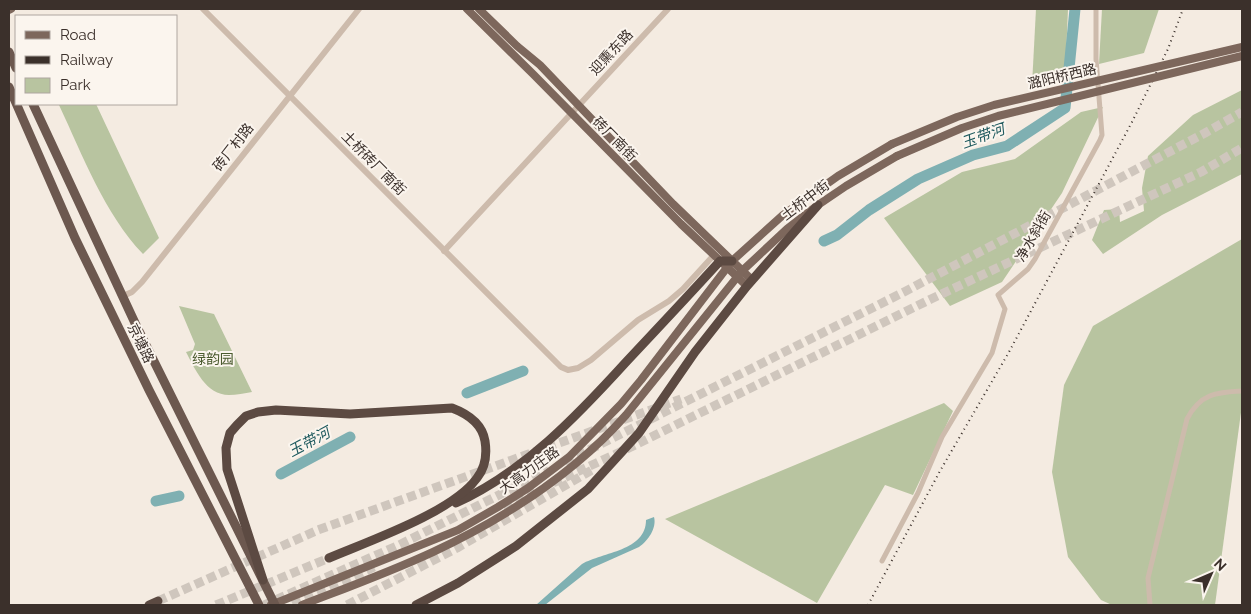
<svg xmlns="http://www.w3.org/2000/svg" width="1251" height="614" font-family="Raleway,'Noto Sans SC',sans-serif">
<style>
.green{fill:#b8c4a0}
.water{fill:#7fb0b2}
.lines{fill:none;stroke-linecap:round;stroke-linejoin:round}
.river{stroke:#7fb0b2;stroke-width:11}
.motorway-tunnel{stroke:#cfc6bd;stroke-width:9;stroke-dasharray:9 4.5;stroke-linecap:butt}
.minor{stroke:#cdbbac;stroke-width:5}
.tertiary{stroke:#cdbbac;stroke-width:6}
.primary{stroke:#7d675c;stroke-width:8}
.trunk{stroke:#6c584f;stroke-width:9}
.motorway{stroke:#5c4a42;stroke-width:9}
.rail{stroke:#3b302b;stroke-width:2;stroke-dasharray:1 4;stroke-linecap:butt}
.primary-bridge{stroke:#7d675c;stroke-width:8}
.labels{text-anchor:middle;stroke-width:4;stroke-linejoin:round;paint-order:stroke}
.street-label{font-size:14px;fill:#3b302b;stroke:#fbf5ee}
.park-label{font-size:14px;fill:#4a5a2e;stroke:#fbf5ee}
.water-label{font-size:15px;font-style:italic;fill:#1f5a5e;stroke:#fbf5ee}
</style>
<rect width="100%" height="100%" fill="#f4ebe1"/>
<g class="green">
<polygon points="1036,9 1068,9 1065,79 1032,85"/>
<polygon points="1102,9 1159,9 1144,53 1099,64"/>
<polygon points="1242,90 1242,174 1162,215 1103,254 1092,240 1104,210 1119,209 1120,222 1144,211 1142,188 1148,156 1193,115"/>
<path d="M64,104h32l63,134 -16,16c-39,-41 -60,-98 -84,-149z"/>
<polygon points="1103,107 1062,193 1002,282 950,306 884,218 962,172 1015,159 1081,112"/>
<polygon points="1242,239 1242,405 1215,605 1112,605 1101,600 1068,557 1052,472 1064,385 1093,326"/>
<path d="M179,306l35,8 38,78c-7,1 -16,3 -23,3 -23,0 -34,-26 -43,-43l7,-2 2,-6z"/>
<polygon points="944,403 953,411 913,495 885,485 817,603 665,519"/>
</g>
<path class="water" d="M654,517c3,11 -6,24 -15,30l-47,21 -47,37h-9l46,-41c21,-12 64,-13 64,-44z"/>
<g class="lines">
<g class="river">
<polyline points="824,241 837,235 869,210 918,179 973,155 1007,146 1065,108 1075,9"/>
<polyline points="467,393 523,371"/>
<polyline points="281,474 350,437"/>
<polyline points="156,501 179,496"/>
</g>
<g class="motorway-tunnel">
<polyline points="565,462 904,292 1205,133 1242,112"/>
<polyline points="553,483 631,447 931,299 1201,172 1242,148"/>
<polyline points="503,506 535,492"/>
<polyline points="158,601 318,530 681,399"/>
<polyline points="216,605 329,558"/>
<polyline points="264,605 399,545 549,470"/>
<polyline points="293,605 374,567"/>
<polyline points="347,605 457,548 592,470"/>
</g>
<g class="minor">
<polyline points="882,561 918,493 942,437 992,353 1005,309 998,295 1028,269 1035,259 1100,140 1102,135 1096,59 1096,9"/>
<path d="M1150,605l-2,-27 39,-159c13,-25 29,-27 55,-28"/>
</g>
<g class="tertiary">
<polyline points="203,9 561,367 568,370 578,368 591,360 638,320 669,301 683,289 714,255"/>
<polyline points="444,251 668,9"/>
<polyline points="123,296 132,292 142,282 359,9"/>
</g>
<g class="primary">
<polyline points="467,9 533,74 681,224 747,286"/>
<polyline points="479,9 517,46 540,65 673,204 752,280"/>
<polyline points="9,10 11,9"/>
<polyline points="271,605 458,530 498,507 528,488 569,457 621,404 641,380 732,261 783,215 838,176 892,144"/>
<path d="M302,605c44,-17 88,-33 131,-53 72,-34 140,-77 193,-137l116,-144 45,-42 31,-24 28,-19 51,-30"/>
</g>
<g class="trunk">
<polyline points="9,52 16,68"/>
<polyline points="9,87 75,238 149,390 259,605"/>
<polyline points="33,104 135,323 275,605"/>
</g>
<g class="motorway">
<path d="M456,503c68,-31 121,-87 171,-142 31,-33 62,-66 93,-100h12"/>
<path d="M263,580l-36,-111 -1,-21 4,-15 7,-8 9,-9 12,-4 18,-2 74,4 102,-6c16,6 30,15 33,33 2,13 0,27 -8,37 -24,34 -108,63 -148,80"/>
<polyline points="149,605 158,601"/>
<polyline points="416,605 458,583 516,546 588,489 639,433 695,352 747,286 818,205"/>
</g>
<polyline class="rail" points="868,605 940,471 1009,352 1132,122 1168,49 1183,9"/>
<g class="primary-bridge">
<polyline points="892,144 957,117 994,105 1242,47"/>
<polyline points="897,156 962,128 998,116 1242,56"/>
</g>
</g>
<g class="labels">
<g class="street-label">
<text transform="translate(611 52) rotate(-47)" y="5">迎熏东路</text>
<text transform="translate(1062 76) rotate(-13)" y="5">潞阳桥西路</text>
<text transform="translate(615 139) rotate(45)" y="5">砖厂南街</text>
<text transform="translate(233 147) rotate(-52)" y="5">砖厂村路</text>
<text transform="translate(374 163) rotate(45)" y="5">土桥砖厂南街</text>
<text transform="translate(805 200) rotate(-37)" y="5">土桥中街</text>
<text transform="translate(1033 236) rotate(-60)" y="5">净水斜街</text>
<text transform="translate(141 343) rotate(64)" y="5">京塘路</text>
<text transform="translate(529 470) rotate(-36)" y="5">大高力庄路</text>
</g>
<g class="park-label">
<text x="213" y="364">绿韵园</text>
</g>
<g class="water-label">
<text transform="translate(983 136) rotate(-20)" y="5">玉带河</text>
<text transform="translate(309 442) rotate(-28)" y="5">玉带河</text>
</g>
</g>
<rect width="1251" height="614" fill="none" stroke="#3b302b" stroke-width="20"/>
<rect x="15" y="15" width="162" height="90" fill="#fbf5ee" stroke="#aea6a0"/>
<rect x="25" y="31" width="25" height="8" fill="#7d675c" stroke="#aea6a0"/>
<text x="60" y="40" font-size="15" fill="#3b302b">Road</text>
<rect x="25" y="56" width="25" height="8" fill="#3b302b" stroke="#aea6a0"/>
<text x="60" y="65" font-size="15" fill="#3b302b">Railway</text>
<rect x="25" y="78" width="25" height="15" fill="#b8c4a0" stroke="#aea6a0"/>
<text x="60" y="90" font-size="15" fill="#3b302b">Park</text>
<g transform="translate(1211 574) rotate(45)" stroke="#fbf5ee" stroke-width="4" paint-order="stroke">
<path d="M0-4L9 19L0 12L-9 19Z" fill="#3b302b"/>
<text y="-8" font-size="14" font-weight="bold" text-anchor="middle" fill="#3b302b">N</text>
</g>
</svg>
